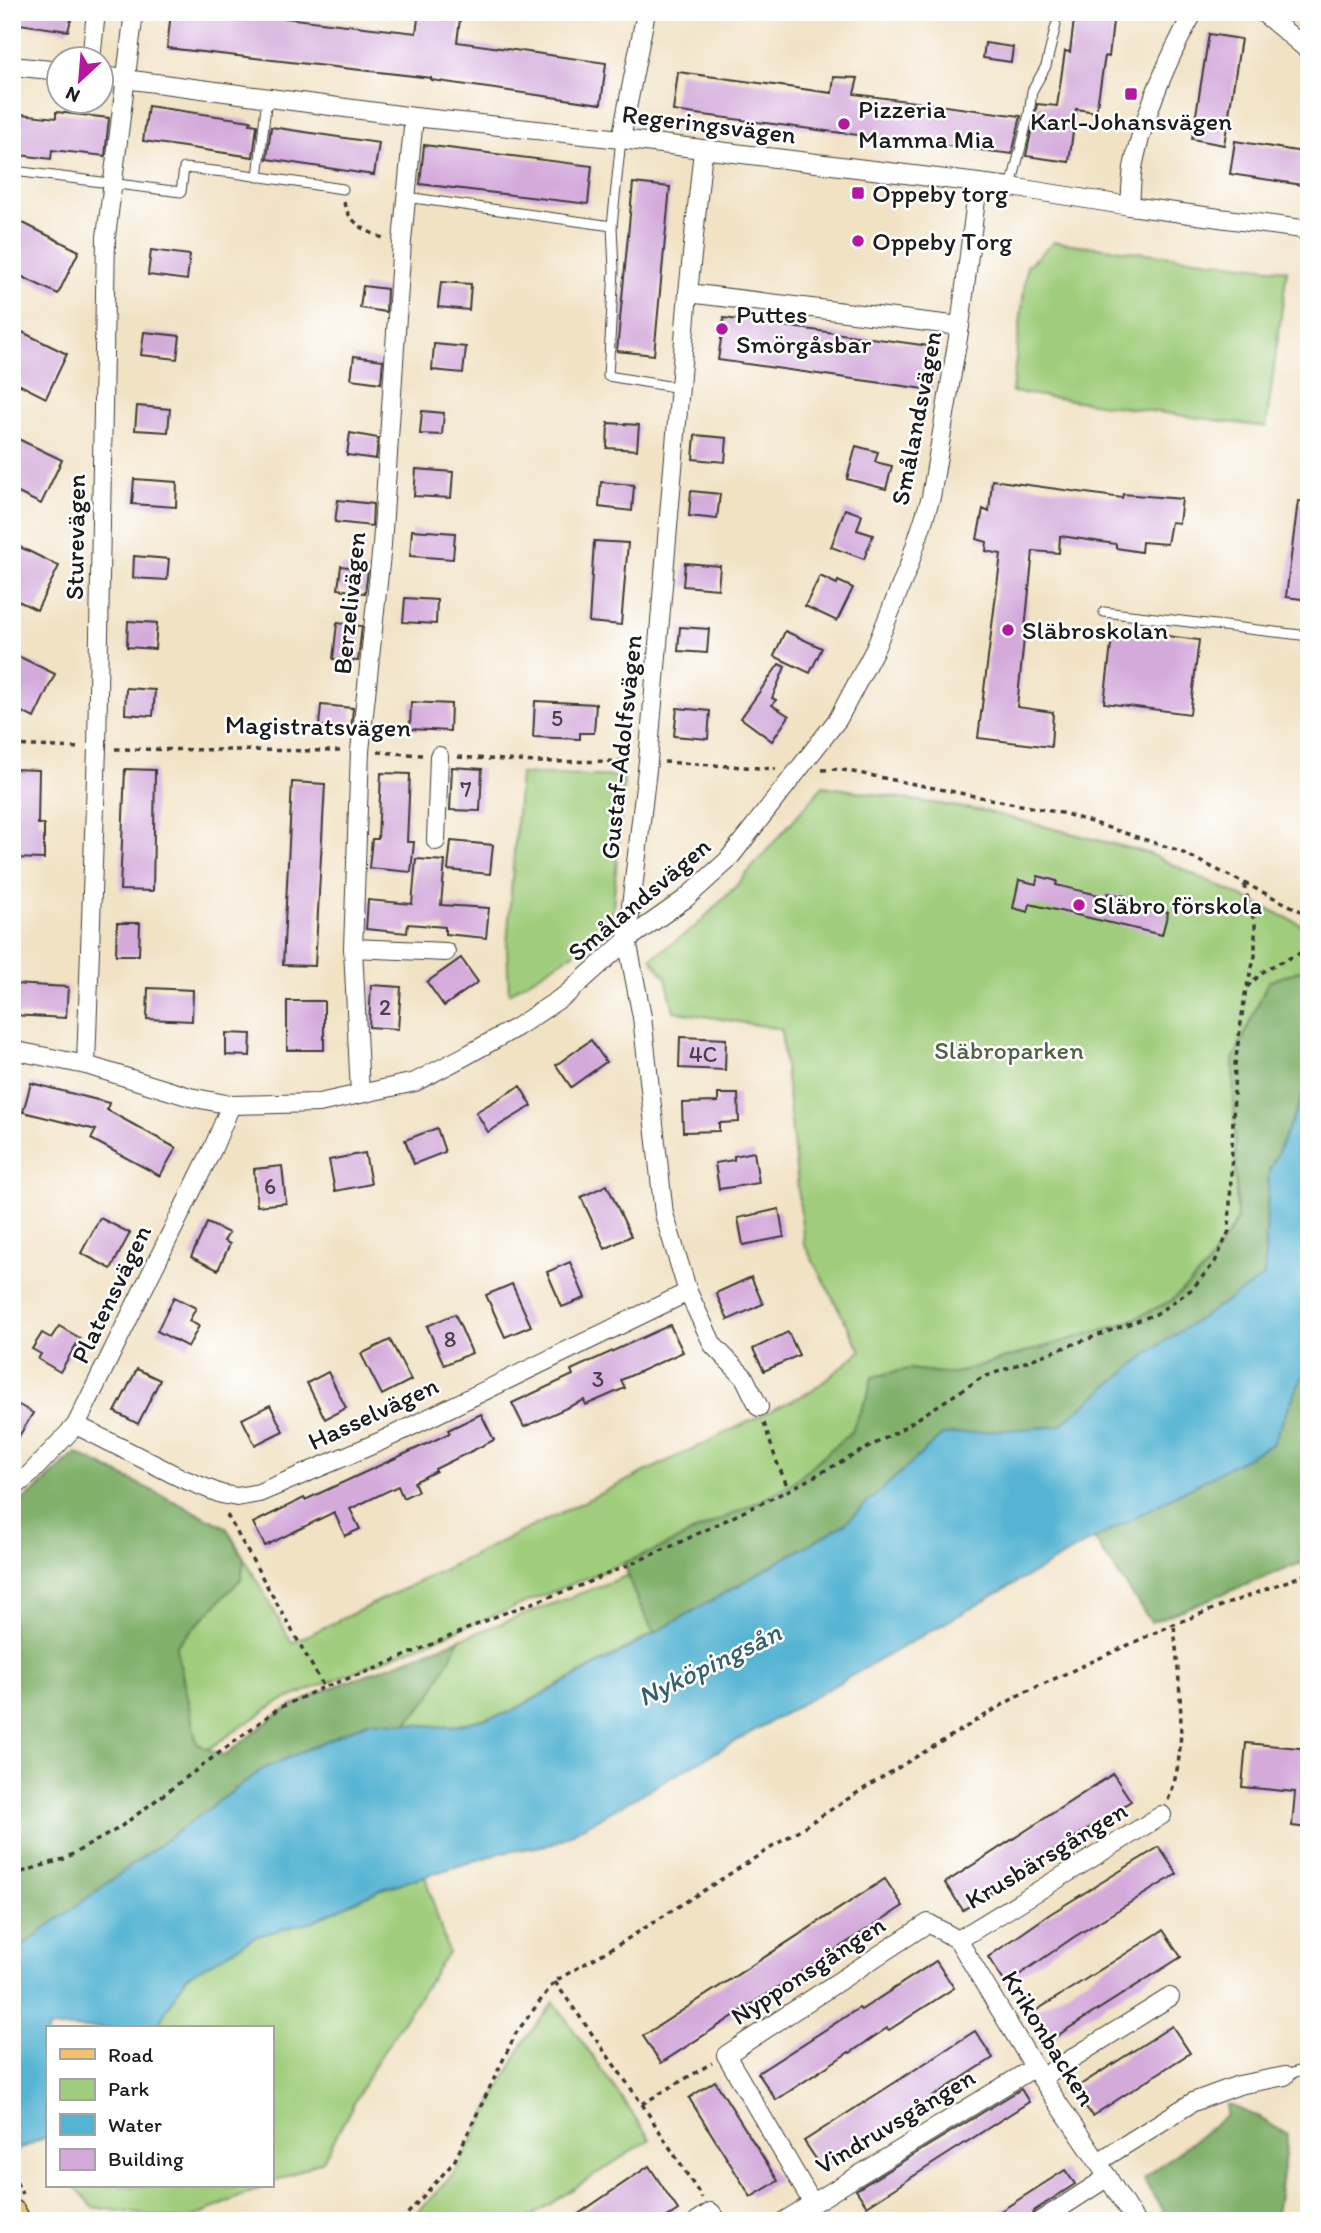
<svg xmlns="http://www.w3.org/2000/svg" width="1321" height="2233" font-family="Itim,sans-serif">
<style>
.green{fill:#a0cd7b;stroke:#5e744c;stroke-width:2}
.forest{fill:#80b06b;stroke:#4e6644;stroke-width:2}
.water{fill:#54b4d3;stroke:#386878;stroke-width:2}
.building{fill:#d4aadb}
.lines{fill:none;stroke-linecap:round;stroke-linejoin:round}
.service-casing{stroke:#3c3a35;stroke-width:11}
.minor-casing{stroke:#3c3a35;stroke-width:20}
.primary-casing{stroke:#3c3a35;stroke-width:31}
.path{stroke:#3c3a35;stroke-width:3.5;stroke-dasharray:5 5;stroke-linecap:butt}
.service{stroke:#fff;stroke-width:9}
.minor{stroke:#fff;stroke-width:18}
.primary{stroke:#f2c26a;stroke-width:28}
.poi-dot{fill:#b5179e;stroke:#fff;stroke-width:2.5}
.labels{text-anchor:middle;stroke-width:5;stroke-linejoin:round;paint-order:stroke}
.number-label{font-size:23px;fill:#4a404c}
.poi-label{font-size:26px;fill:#1c1c1c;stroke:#fff;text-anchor:start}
.street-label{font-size:26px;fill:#1c1c1c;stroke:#fff}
.park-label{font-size:26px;fill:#516342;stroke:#fff}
.water-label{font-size:28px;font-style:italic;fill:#35606e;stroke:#fff}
</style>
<rect width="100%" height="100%" fill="#fff"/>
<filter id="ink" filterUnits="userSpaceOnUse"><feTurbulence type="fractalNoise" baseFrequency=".0143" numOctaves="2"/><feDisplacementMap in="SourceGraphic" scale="14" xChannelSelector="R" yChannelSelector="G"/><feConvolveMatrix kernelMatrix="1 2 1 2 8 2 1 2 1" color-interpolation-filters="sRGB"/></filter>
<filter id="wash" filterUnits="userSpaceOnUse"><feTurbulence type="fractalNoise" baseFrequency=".00686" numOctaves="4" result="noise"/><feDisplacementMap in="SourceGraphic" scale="28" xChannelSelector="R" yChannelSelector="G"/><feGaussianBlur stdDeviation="1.57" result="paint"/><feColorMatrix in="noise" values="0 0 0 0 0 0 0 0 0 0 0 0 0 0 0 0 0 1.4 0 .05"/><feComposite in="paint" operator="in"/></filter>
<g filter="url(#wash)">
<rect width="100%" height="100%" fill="#f1e2c4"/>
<g class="green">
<polygon points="1054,242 1287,270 1266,427 1012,392 1027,266"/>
<polygon points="520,774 624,777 611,930 509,993 507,945"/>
<polygon points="823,786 984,811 1148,853 1309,928 1309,967 1268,982 1233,1060 1237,1220 1205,1269 1171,1301 1126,1323 951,1374 908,1369 872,1377 868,1395 851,1432 792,1483 762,1500 661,1548 277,1703 208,1749 197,1744 176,1646 241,1579 244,1558 292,1643 812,1391 861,1351 804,1244 781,1029 674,1011 666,978 651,958 694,928 735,887"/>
<polygon points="629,1575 634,1593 654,1633 508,1713 450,1727 406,1724 429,1698 460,1639"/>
<polygon points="425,1876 448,1952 374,2066 323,2160 271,2183 271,2028 156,2028 186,1977 257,1936 313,1921 379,1890"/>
<polygon points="554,2002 650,2139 524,2221 410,2221 457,2170 525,2040"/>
<polygon points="74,2186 265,2186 185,2221 93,2207"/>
</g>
<g class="forest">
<polygon points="1309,967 1309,1083 1269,1172 1264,1277 1156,1347 1059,1426 843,1525 654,1633 634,1593 624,1563 661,1548 762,1500 792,1483 851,1432 868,1395 872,1377 908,1369 952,1374 1126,1323 1171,1301 1205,1269 1237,1220 1233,1060 1268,982"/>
<polygon points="1309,1362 1309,1560 1151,1622 1094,1539 1272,1444"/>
<polygon points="76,1453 226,1527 244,1558 241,1579 176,1646 197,1744 224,1756 280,1712 323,1691 460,1639 429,1698 406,1724 370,1721 263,1769 12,1953 12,1507 34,1492"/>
<polygon points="1227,2104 1256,2116 1288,2135 1275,2221 1169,2221 1143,2179 1226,2116"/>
</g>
<polygon class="water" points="1309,1083 1309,1362 1272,1444 1094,1539 553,1844 501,1853 379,1890 313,1921 257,1936 186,1977 156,2028 47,2028 47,2136 12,2153 12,1953 263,1769 370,1721 450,1727 508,1713 622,1652 843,1525 942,1435 1059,1426 1156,1347 1264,1277 1269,1172"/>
<g id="blocks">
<g class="building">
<polygon points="12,12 73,12 68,31 12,23"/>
<polygon points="171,12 232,12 416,33 419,12 461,12 457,42 606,63 601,104 431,80 431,78 167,48"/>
<polygon points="1075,12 1114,12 1109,57 1105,56 1096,112 1076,109 1069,162 1026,156 1037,104 1057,106 1065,51 1070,52"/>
<polygon points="1209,34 1241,39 1224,145 1192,139"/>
<polygon points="985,43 1013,47 1011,62 983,58"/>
<polygon points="678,72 832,93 834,77 858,78 854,94 1021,116 1012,154 826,131 673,111"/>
<polygon points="148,106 251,121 250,124 257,125 253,157 143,141"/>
<polygon points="56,112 109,118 105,156 52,150 51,159 12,154 12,113 56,118"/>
<polygon points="271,127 379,143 374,175 267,159"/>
<polygon points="1235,141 1309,153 1309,186 1230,174"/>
<polygon points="424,145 592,166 588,204 420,184"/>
<polygon points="633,183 670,187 654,355 617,351"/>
<polygon points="19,221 79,251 58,294 12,272 12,234"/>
<polygon points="151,250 190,255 187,280 148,275"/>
<polygon points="441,282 471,284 469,310 438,307"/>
<polygon points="363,286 387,289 386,312 360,308"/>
<polygon points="724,318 937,347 932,390 718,360"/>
<polygon points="12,327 67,354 46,398 12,381"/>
<polygon points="144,332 180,336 177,359 141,355"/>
<polygon points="434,344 466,347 463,373 432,370"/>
<polygon points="354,356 383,360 381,383 351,379"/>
<polygon points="137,406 170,409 168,432 135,430"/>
<polygon points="422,411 444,413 442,435 420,434"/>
<polygon points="608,423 639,425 637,450 607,448"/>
<polygon points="350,433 378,438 376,459 347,455"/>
<polygon points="695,435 727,438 725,462 693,459"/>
<polygon points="12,436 62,460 41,504 12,490"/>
<polygon points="856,446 878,452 875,462 892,466 886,489 847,479"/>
<polygon points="416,469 453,472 451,498 414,496"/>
<polygon points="134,479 177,482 176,507 132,504"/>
<polygon points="992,480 1122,498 1123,494 1182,499 1179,523 1171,522 1167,544 1142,542 1141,552 1116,548 1116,544 1060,536 1059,553 1033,551 1017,707 1053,712 1051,747 978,738 1001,554 986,551 987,542 977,539 983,509 989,512"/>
<polygon points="601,482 634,485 632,511 599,507"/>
<polygon points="691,491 720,494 717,519 689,516"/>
<polygon points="338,500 373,504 372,526 335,522"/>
<polygon points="1298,501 1309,502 1309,600 1286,597"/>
<polygon points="845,509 862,515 857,530 873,535 864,559 831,547"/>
<polygon points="412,530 455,533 453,559 410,556"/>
<polygon points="594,541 628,543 621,625 589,622"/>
<polygon points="12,543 59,566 37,610 12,598"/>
<polygon points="134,556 169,559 167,580 133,578"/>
<polygon points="685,563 720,566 718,589 683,586"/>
<polygon points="341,566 368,570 365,593 338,589"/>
<polygon points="820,576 837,584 838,581 853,588 837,621 805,606"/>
<polygon points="405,598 437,600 436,624 403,622"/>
<polygon points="128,621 157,623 155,649 127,647"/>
<polygon points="337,623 362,626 358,661 333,659"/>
<polygon points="680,627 709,629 707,653 678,651"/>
<polygon points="1113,629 1199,640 1190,714 1104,703"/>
<polygon points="785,631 822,648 810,673 774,656"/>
<polygon points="12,653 55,674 34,718 12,707"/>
<polygon points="779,664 785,667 772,698 776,700 772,705 789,716 772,741 741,718"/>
<polygon points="126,688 155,690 153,716 125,714"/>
<polygon points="535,701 596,704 594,733 580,733 580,739 533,737"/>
<polygon points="411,702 451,704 450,731 410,729"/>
<polygon points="321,705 353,708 351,729 319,726"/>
<polygon points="677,708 710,711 708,739 674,736"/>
<polygon points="452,767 482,769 480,811 450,810"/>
<polygon points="12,769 39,770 38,824 44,824 44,859 12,858"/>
<polygon points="125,769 155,770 153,891 120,890"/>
<polygon points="381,773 410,774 407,842 414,842 411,872 369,868 372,839 378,839"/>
<polygon points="292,782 325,784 315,966 283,965"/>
<polygon points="451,841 493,845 490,874 448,870"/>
<polygon points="416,859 445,861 441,905 489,908 486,938 445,934 445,927 408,924 407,933 366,929 368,900 412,904"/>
<polygon points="1038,876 1057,881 1056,885 1107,897 1108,893 1125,896 1124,901 1168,912 1162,935 1030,904 1028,912 1013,908 1019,880 1036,884"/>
<polygon points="117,923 140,923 139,955 116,955"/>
<polygon points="461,958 478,982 444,1006 427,982"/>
<polygon points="12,984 68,987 66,1018 12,1015"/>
<polygon points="371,985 401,987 398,1029 369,1027"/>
<polygon points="148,988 193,990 192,1021 147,1019"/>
<rect x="287" y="1001" width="37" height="49"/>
<polygon points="226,1033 251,1034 250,1056 226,1055"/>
<polygon points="680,1037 726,1039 725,1070 679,1068"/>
<polygon points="591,1040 606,1062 571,1087 556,1065"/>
<polygon points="31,1083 109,1103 107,1110 176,1148 160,1176 91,1139 96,1130 23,1112"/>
<polygon points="520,1086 532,1106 488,1132 476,1112"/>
<polygon points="718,1094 738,1094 739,1122 719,1123 719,1131 683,1132 682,1103 718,1102"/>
<polygon points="437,1128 445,1152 414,1164 405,1140"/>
<polygon points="754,1152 759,1183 719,1189 715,1163 734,1160 734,1156"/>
<polygon points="365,1153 371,1184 335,1191 329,1160"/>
<polygon points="282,1166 286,1203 257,1206 254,1169"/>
<polygon points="607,1185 631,1236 605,1249 581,1197"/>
<polygon points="779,1209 784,1237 743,1245 738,1218"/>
<polygon points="100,1218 130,1233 111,1269 81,1253"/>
<polygon points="207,1223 229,1233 224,1241 230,1244 218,1270 191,1257"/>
<polygon points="570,1262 585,1298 562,1307 547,1272"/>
<polygon points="751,1277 763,1304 728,1320 716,1293"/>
<polygon points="512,1284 531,1326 505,1337 486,1295"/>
<polygon points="174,1297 196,1308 189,1321 199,1326 188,1347 157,1331"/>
<polygon points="455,1314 472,1353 444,1365 427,1326"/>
<polygon points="670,1325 683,1352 621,1380 625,1388 586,1405 584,1400 524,1427 512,1403 573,1375 571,1370"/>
<polygon points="59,1326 80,1338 60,1372 38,1359 41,1354 32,1349 42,1333 51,1338"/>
<polygon points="788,1332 799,1355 764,1371 753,1349"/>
<polygon points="390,1340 411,1380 382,1395 361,1354"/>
<polygon points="137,1369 160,1380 138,1424 115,1412"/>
<polygon points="328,1372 346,1408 325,1419 307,1383"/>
<polygon points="12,1401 33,1413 12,1448"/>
<polygon points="270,1405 283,1431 255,1445 242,1419"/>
<polygon points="481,1414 494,1440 435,1469 436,1471 414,1482 418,1491 403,1498 398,1486 350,1509 360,1529 345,1536 334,1512 265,1546 253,1523 304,1498 305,1500 450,1433 448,1430"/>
<polygon points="1246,1743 1309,1749 1309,1828 1292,1826 1295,1792 1242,1787"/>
<polygon points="1113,1774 1131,1801 963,1910 945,1883"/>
<polygon points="1159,1847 1177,1874 1074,1937 1006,1984 988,1957 1050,1914"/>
<polygon points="885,1879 903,1906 661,2063 643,2036"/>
<polygon points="1163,1930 1181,1957 1044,2044 1026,2017"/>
<polygon points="936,1961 954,1988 889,2030 887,2028 850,2053 849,2052 776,2100 758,2073 859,2008 861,2010"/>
<polygon points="1172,2026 1190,2053 1092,2116 1074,2089"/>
<polygon points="975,2031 993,2058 822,2168 804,2141"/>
<polygon points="715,2081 778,2181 751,2197 689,2098"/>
<polygon points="1021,2089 1029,2102 867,2206 856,2190"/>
<polygon points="649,2166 678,2210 661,2221 568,2221"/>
<polygon points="1065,2170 1075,2184 1034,2211 1029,2221 985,2221"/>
</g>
</g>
</g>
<g filter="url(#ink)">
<use href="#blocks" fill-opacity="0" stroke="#3c3a35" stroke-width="2"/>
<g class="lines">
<g class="service-casing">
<g id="service">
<polyline points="621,139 612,226 614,270 608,376 680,388"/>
<polyline points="14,171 181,192 184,168 234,173 343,189"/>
<polyline points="258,177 267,97"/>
<polyline points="1011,187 1029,114 1032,91 1046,66 1056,25"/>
<polyline points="406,197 612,226"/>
<polyline points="1104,612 1309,636"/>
<polyline points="1285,2076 1309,2067"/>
</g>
</g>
<g class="minor-casing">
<g id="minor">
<polyline points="1262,12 1309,51"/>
<polyline points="91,60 96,12"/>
<polyline points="12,66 60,71"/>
<polyline points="102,76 414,117 621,139 1011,187 1130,206 1309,230"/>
<polyline points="621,139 646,12"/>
<polyline points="703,150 688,293 648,761 627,940 642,1017 664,1214 688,1292 713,1345 744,1377 759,1407"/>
<path d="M1130,206c1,-12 1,-25 3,-38 9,-49 36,-113 61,-156"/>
<polyline points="688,293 960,326"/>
<polyline points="436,841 439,756"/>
<polyline points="353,948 446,952"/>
<polyline points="12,1050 86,1065 190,1097 231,1105 319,1103 415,1082 467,1055 517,1027 567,994 627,940 685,899 727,861 838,719 875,649 908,568 931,497 960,326 978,184"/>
<polyline points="86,1065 97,748 106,237 134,12"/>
<polyline points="360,1094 353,948 360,751 382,545 402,241 414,117"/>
<polyline points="76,1425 181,1478 221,1494 237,1497 259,1493 379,1442 688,1292"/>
<polyline points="12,1489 29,1475 76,1425 213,1148 231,1105"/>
<polyline points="958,1940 1162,1815"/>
<polyline points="1041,2078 1170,1997"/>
<polyline points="1098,2162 1193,2102 1239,2085 1285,2076"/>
<polyline points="812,2202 726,2055 928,1923 958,1940 1041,2078 1098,2162 1135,2221"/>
<polyline points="697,2221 711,2212 718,2221"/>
<polyline points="784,2221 1035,2067"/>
<polyline points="1040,2221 1108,2177"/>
</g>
</g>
<g class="primary-casing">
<polyline id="primary" points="12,2214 16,2221"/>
</g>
<g class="path">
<path d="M344,202c3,20 25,31 42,37"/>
<polyline points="12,745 80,748"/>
<polyline points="115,749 342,751"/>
<polyline points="378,752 422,755"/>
<polyline points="458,757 536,762 629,761"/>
<polyline points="664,762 776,769"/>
<polyline points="822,770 838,769 1066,814 1177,850 1309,915"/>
<polyline points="1244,885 1255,924 1255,956 1247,986"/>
<polyline points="764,1423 776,1460 789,1490"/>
<polyline points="227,1515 324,1687"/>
<path d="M1168,1800c22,-52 10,-120 6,-176"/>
<polyline points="12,1875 64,1859 119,1828 279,1708 324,1687 377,1668 499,1615 582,1585 672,1546 789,1490 895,1433 981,1378 1156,1314 1192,1289 1215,1262 1229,1231 1235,1064 1246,988 1266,969 1309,949"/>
<polyline points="555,1982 642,2104 702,2198"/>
<polyline points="642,2104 712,2063"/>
<polyline points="12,2173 22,2194"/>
<polyline points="401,2221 454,2162 516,2033 555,1981 621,1943 876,1781 1019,1695 1174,1624 1309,1573"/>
</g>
<use href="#service" class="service"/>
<use href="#minor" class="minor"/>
<use href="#primary" class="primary"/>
</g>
</g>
<g class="poi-dot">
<rect x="1124" y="87" width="14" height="14" rx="3.5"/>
<circle cx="844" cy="124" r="7"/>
<rect x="851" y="186" width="14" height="14" rx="3.5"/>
<circle cx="858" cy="241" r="7"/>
<circle cx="722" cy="329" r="7"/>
<circle cx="1008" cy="630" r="7"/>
<circle cx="1079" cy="905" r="7"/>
</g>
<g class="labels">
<g class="number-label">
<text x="557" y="726">5</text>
<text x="466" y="797">7</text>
<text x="385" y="1015">2</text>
<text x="703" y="1062">4C</text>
<text x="270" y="1194">6</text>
<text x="450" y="1347">8</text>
<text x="598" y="1387">3</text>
</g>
<g class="poi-label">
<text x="858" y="118">Pizzeria<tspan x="858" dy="30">Mamma Mia</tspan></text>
<text x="1131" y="130" text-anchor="middle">Karl-Johansvägen</text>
<text x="872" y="202">Oppeby torg</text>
<text x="872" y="250">Oppeby Torg</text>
<text x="736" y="323">Puttes<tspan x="736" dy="30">Smörgåsbar</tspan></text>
<text x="1022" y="639">Släbroskolan</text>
<text x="1093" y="914">Släbro förskola</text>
</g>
<g class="street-label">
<text transform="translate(709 124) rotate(7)" y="9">Regeringsvägen</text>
<text transform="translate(916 418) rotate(-79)" y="9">Smålandsvägen</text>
<text transform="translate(75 537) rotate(-89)" y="9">Sturevägen</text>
<text transform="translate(349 603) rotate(-84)" y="9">Berzelivägen</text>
<text transform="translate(318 726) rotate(1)" y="9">Magistratsvägen</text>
<text transform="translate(621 747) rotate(-84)" y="9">Gustaf-Adolfsvägen</text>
<text transform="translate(639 899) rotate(-40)" y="9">Smålandsvägen</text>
<text transform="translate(111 1294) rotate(-64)" y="9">Platensvägen</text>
<text transform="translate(373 1413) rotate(-25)" y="9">Hasselvägen</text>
<text transform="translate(1046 1855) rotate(-31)" y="9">Krusbärsgången</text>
<text transform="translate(808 1970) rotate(-33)" y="9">Nypponsgången</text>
<text transform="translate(1049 2038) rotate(58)" y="9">Krikonbacken</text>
<text transform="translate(895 2121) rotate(-31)" y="9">Vindruvsgången</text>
</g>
<g class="park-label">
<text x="1009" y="1059">Släbroparken</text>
</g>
<g class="water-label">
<text transform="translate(709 1664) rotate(-26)" y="10">Nyköpingsån</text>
</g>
</g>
<rect width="1321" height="2233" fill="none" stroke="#fff" stroke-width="42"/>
<rect x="46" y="2026" width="228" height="161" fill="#ffffff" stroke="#a4a4a4" stroke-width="2"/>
<rect x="60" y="2049" width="35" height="10" fill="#f2c26a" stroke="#a4a4a4" stroke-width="2"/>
<text x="108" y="2062" font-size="21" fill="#1c1c1c">Road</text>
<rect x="60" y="2079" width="35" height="21" fill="#a0cd7b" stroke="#a4a4a4" stroke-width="2"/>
<text x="108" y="2096" font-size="21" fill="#1c1c1c">Park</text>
<rect x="60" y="2114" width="35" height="21" fill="#54b4d3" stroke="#a4a4a4" stroke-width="2"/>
<text x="108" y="2132" font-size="21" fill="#1c1c1c">Water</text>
<rect x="60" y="2149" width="35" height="21" fill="#d4aadb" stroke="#a4a4a4" stroke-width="2"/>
<text x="108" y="2166" font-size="21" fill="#1c1c1c">Building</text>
<g transform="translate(80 80) rotate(206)"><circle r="33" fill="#ffffff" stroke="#a4a4a4" stroke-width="2"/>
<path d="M0-5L12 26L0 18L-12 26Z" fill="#b5179e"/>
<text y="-10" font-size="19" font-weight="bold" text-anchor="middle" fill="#1c1c1c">N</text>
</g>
</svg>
